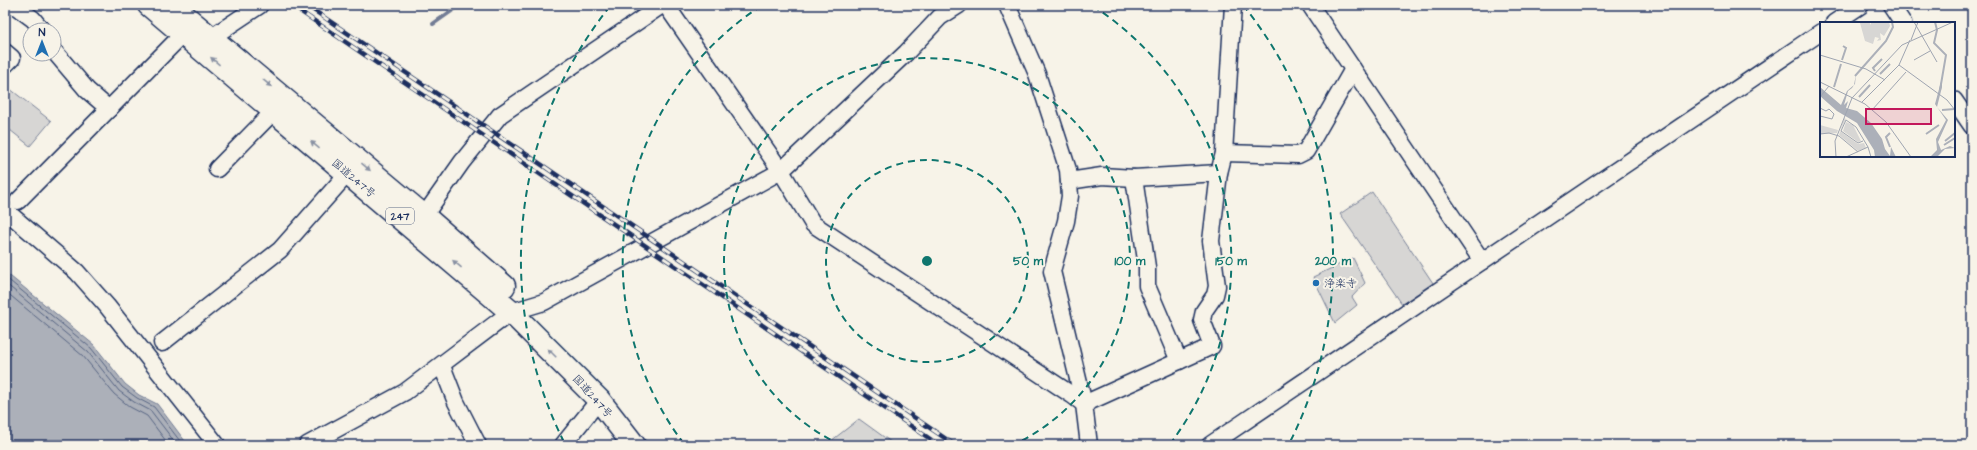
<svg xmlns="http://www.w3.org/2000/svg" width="1977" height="450" font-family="'Architects Daughter','Klee One',sans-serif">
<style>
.green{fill:#d7d6d4;stroke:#798299}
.water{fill:#acb0b9;stroke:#727c95}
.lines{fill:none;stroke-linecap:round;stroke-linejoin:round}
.shore{stroke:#556382;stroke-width:1}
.stream{stroke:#727c95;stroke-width:4}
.minor-casing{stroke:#1b2f5e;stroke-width:19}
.trunk-casing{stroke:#1b2f5e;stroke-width:25}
.minor{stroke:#f7f3e8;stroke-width:16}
.trunk{stroke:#f7f3e8;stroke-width:22}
.rail-casing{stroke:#1b2f5e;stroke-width:4.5}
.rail{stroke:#f7f3e8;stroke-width:3;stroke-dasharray:9;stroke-linecap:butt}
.oneway{fill:#8991a3}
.ring{fill:none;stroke:#0f766e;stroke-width:2;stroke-dasharray:7 5}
.poi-dot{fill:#1f6fb2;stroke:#f7f3e8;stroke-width:1.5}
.labels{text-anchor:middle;stroke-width:4;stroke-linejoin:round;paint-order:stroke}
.shield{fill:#f7f3e8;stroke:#5d6a87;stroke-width:1}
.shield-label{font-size:10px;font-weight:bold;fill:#1b2f5e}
.street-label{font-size:11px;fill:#1b2f5e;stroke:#f7f3e8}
.poi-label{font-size:11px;fill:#1b2f5e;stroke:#f7f3e8;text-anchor:start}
.inset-river{fill:none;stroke:#acb0b9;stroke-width:2}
.inset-road{fill:none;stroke:#9fa5b1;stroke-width:1}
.view{fill:#c2185b;fill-opacity:0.15;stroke:#c2185b;stroke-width:2}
.inset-edge{fill:none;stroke:#1b2f5e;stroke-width:2}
.centre{fill:#0f766e;stroke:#f7f3e8;stroke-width:2}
.ring-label{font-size:12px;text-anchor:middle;font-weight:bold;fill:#0f766e;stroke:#f7f3e8;stroke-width:4;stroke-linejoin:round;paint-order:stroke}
</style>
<rect width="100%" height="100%" fill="#f7f3e8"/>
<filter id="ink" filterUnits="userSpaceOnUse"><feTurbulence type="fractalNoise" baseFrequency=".025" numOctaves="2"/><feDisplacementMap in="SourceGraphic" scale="8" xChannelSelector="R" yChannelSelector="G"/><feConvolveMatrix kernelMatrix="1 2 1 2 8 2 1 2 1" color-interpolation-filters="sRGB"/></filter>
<g filter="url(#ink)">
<g class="green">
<polygon points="5,85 51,121 30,146 5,126"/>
<polygon points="1372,192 1433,283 1402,304 1340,214"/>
<polygon points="1353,258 1365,283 1352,297 1357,305 1335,323 1313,277"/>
<polygon points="859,419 895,445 826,445"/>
</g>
<polygon class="water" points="5,272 94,345 125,384 139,395 157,404 188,445 5,445"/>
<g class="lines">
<g class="shore">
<polyline points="5,277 91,348 122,387 137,398 154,407 183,445"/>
<polyline points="5,283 88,352 119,391 134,402 151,411 177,445"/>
<polyline points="5,291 83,356 114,394 130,407 147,416 169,445"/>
</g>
<polyline class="stream" points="433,24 460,5"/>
<g class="minor-casing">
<g id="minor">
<polyline points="14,5 33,19 42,30"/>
<polyline points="666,5 781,171 813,224 1072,395 1084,404"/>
<polyline points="1007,5 1037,74 1068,170 1070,196 1066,221 1052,271 1084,404 1089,445"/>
<polyline points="1310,5 1482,261"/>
<polyline points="1891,5 1903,23"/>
<polyline points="1834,23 1861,5"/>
<polyline points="212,37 260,5"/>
<polyline points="54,51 87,90 109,109"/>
<polyline points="5,52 12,58 5,65"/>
<polyline points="1954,100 1972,126"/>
<polyline points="1224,153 1298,155 1306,151 1353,69"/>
<polyline points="217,169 274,111"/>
<polyline points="1134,178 1147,267 1147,286 1179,361"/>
<polyline points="1069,181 1102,176 1134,178 1219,173"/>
<polyline points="18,201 183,34"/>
<polyline points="5,210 77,272 107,306 217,445"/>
<polyline points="424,216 462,162 500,115 662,5"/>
<polyline points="162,343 280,250 348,173"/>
<polyline points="442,366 456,402 478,445"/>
<polyline points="1084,404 1212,346 1202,320 1204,311 1215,295 1217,286 1211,241 1219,173 1224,153 1233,5"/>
<polyline points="307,445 405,392 511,312 544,302 781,171 906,53 940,17 959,5"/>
<polyline points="563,445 599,400"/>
<polyline points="1210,445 1821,32"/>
</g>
</g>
<g class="trunk-casing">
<g id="trunk">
<polyline points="149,5 511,312 599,400 634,445"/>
<polyline points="174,7 424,216 504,286"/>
</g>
</g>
<use href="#minor" class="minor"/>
<use href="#trunk" class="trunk"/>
<g class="rail-casing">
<g id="rail">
<polyline points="291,5 939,445"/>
<polyline points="306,5 955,445"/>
</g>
</g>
<use href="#rail" class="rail"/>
</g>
<defs><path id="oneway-solid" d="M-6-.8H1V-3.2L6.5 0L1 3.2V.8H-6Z"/></defs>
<g class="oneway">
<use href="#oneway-solid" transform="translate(215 61) rotate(-140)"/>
<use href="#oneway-solid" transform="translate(267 83) rotate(40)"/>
<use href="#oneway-solid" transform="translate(315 145) rotate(-140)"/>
<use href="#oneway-solid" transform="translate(366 167) rotate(40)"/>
<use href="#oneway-solid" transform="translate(457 264) rotate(-140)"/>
<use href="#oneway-solid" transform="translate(552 353) rotate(-135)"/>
</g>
</g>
<g class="ring">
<circle cx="927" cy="261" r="101"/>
<path d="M841 445A203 203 0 1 1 1013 445"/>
<path d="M684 444A304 304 0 0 1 761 6M1093 6A304 304 0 0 1 1170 444"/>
<path d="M564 442A406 406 0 0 1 611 5M1243 5A406 406 0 0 1 1290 442"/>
</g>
<circle class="poi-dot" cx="1316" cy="283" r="4"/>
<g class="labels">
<rect class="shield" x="386" y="208" width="28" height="16" rx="3"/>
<g class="shield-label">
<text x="400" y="220">247</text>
</g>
<g class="street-label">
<text transform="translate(354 178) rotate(40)" y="4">国道247号</text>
<text transform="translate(593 396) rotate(48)" y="4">国道247号</text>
</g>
<g class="poi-label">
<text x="1324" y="287">浄楽寺</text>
</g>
</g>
<g transform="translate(1820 22)">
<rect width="135" height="135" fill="#f7f3e8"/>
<path d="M49,0l2,3v-3h18l1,4 -6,10 -4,-3 1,7 -4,1 2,-3 -4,-1 -2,7 -8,-3 -5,-18zM24,96l2,1 -6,12 18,13 6,-1 2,5 -8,3 -19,-16zM26,100l7,3 8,16 -3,1 -15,-11zM0,103l18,5 -1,3 -17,1z" fill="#d7d6d4"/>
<path d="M36,52l-1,10 -1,1 -2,3 -4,3 -4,14 4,-4 -2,7 11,3 14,12 11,16 3,10 5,7 1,-9 5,10h-21l-1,-7 -17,-27 -20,-12 -17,-15v-9l21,18 6,-14 7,-6zM122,56v9l-5,20 11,13 -10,22 3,8 9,-4 5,2 -10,1 -8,8h-7l7,-7 -1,-11 10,-19 -11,-16z" fill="#acb0b9"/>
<path class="inset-river" d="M115,0l2,8 -3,13 12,12 -6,35M22,38l4,-12 -3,-2M55,49l-2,-3 9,-9M60,52l10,-10M35,54l31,-35 7,-14 -1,-5M14,65l7,-23M39,75l11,-12M122,88l13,-1M106,112l13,-9M125,119l10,-8M124,123l11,-7M70,125l-4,-10 4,-4"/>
<path class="inset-road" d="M94,0l23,40M90,18l-11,25 48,35 8,10M91,18l7,-18M0,33l46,14 19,11M94,38l16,-9M0,60l45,22 21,18 25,35M0,75l9,-11M32,76l50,-53 51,-23M42,80l37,-37M0,86l6,3 3,-2 5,5 -2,5 -12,-3M52,88l34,-38M0,112l9,-1 10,3 19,16M43,119l-5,2 -17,-12 5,-11 10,7 12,20M16,135l-1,-16 17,-43M26,135l22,-10 3,10"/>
<path class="view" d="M46,87h65v15h-65z"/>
<rect width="135" height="135" class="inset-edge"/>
</g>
<circle cx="927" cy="261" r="6" class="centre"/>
<g class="ring-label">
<text x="1028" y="265">50 m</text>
<text x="1130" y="265">100 m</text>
<text x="1231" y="265">150 m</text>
<text x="1333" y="265">200 m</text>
</g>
<rect width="1977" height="450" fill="none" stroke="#f7f3e8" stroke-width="20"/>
<rect x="10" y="10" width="1957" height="430" fill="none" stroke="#1b2f5e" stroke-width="1.5" filter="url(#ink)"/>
<g transform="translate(42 42)"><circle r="19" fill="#f7f3e8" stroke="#9fa5b1"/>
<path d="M0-3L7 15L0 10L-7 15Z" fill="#1f6fb2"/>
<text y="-6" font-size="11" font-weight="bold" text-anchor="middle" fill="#1b2f5e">N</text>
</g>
</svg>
